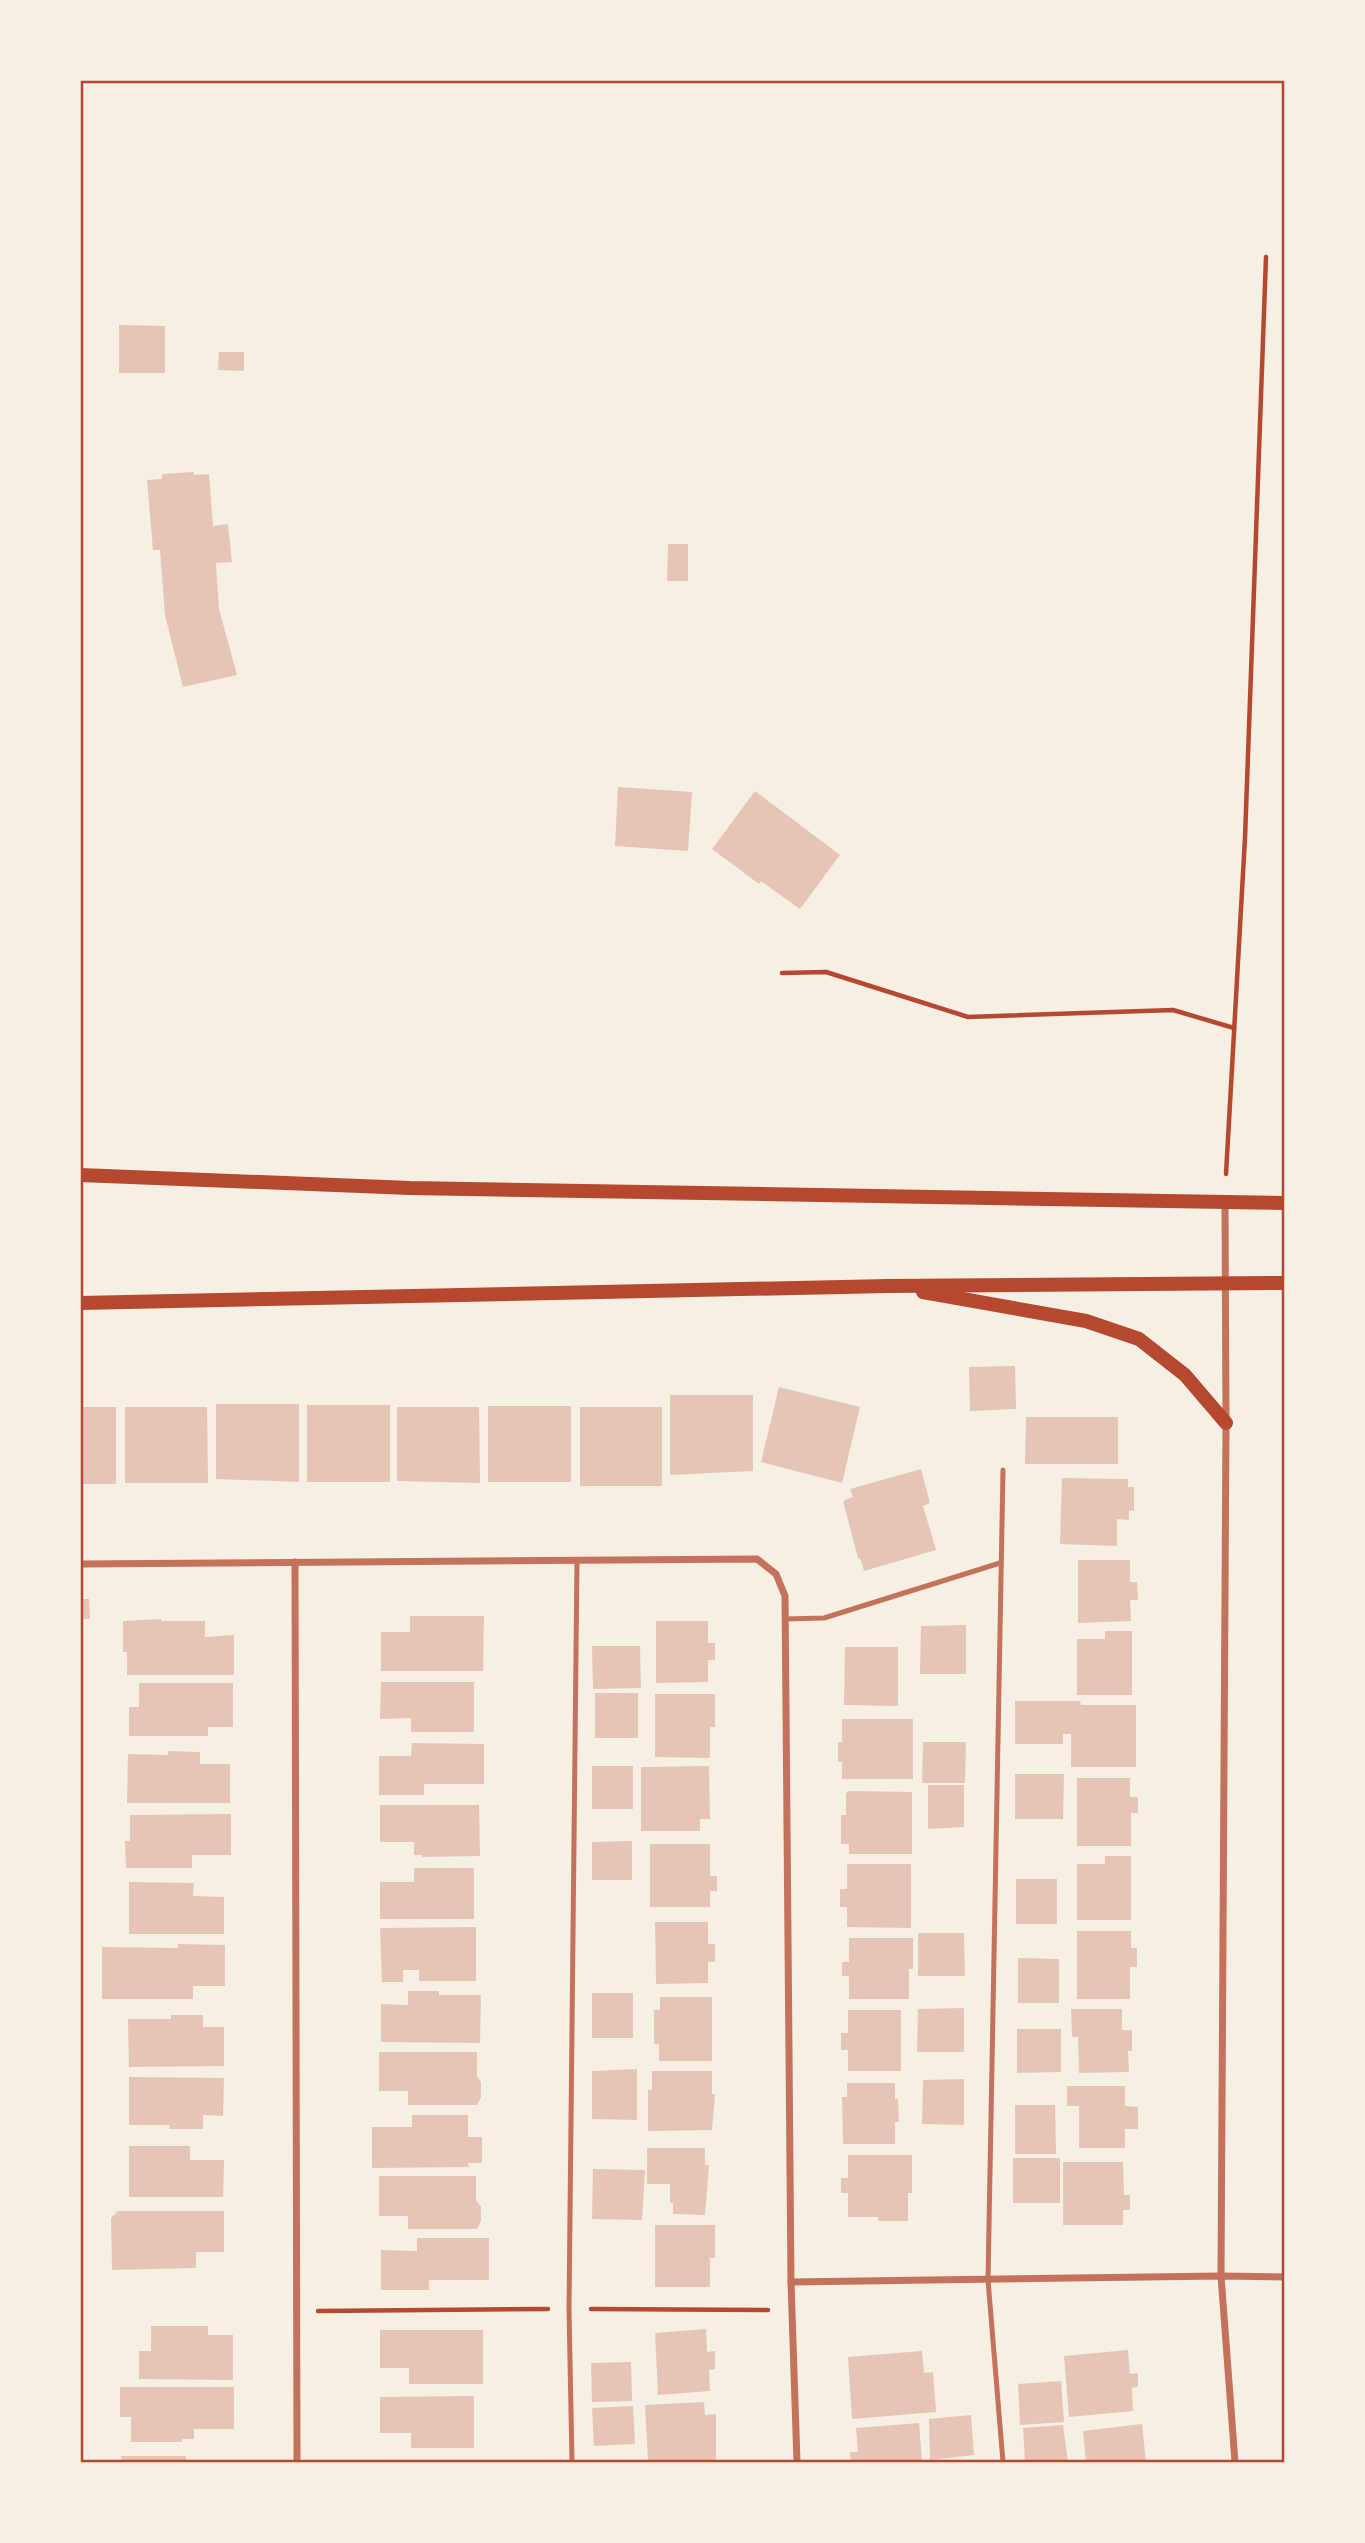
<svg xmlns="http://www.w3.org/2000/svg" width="1365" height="2543" font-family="Montserrat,sans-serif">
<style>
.building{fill:#e6c5b7}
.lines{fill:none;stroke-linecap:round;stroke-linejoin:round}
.path{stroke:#b5482f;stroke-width:4.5}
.service{stroke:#c5725c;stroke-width:5}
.minor{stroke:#c5725c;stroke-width:7}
.secondary{stroke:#b5482f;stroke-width:14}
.neatline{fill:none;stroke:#b5482f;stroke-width:2.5}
</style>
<rect width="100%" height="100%" fill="#f6efe4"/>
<g class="building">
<polygon points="119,325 165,326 165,373 119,373"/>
<polygon points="219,352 244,352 244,371 218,370"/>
<polygon points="194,472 194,475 209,474 213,526 228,524 232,562 216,563 219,609 237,675 183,687 165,615 160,550 153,550 147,480 162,479 162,474"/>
<polygon points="668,544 688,544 688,581 667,581"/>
<polygon points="618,787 692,792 688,851 615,846"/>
<polygon points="755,791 840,855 800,909 761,881 759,884 712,849"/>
<polygon points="1015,1366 1016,1409 970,1411 969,1367"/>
<polygon points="779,1387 860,1407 842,1483 761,1462"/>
<polygon points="670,1395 753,1395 753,1471 670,1475"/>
<polygon points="216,1404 299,1404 299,1482 216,1479"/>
<rect x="307" y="1405" width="83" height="77"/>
<rect x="488" y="1406" width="83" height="76"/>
<rect x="80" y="1407" width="36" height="77"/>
<polygon points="125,1407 207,1407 208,1483 125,1483"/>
<polygon points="397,1407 479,1407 480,1483 397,1481"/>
<rect x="580" y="1407" width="82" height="79"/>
<polygon points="1026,1417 1118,1417 1118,1464 1025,1464"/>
<polygon points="921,1469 930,1503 923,1506 936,1550 864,1571 861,1560 858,1558 843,1501 853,1497 850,1489"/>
<polygon points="1062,1478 1128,1479 1128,1487 1134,1487 1134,1511 1129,1510 1129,1520 1117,1519 1117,1546 1060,1544"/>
<polygon points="1078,1560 1130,1560 1130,1582 1137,1582 1138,1600 1130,1600 1131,1621 1078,1623"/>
<polygon points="80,1599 89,1599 90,1619 80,1619"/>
<polygon points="410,1616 484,1616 483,1671 381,1671 381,1632 410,1632"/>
<polygon points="161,1619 161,1621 205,1621 205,1637 234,1635 234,1675 127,1675 127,1652 123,1652 123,1621"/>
<polygon points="656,1621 708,1621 708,1643 715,1643 715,1660 708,1660 708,1682 656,1683"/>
<polygon points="966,1625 966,1674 920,1674 921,1626"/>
<polygon points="1105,1631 1132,1631 1132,1695 1077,1695 1077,1639 1105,1639"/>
<polygon points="592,1646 640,1646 641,1688 593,1689"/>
<polygon points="845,1647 898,1647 898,1706 844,1705"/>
<polygon points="381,1682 474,1682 474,1732 411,1732 411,1718 380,1719"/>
<polygon points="139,1683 233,1683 233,1727 208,1727 208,1736 129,1736 129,1707 139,1707"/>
<rect x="595" y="1693" width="43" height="45"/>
<polygon points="655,1694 715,1694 715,1727 710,1727 710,1758 655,1757"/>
<polygon points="1015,1701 1080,1701 1081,1705 1136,1705 1136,1767 1071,1767 1071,1734 1063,1734 1063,1744 1015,1744"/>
<polygon points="842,1719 913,1719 913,1779 842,1779 842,1762 838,1762 838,1742 842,1742"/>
<polygon points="923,1742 966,1742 965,1783 922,1783"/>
<polygon points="412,1743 484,1744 484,1784 424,1784 424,1795 379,1795 379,1756 411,1756"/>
<polygon points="168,1751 200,1752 200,1764 230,1764 230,1803 127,1803 128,1754 168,1755"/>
<rect x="592" y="1766" width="41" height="43"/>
<polygon points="709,1766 710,1819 700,1819 700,1831 641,1831 641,1767"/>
<polygon points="1015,1774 1064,1774 1063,1819 1015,1819"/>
<polygon points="1077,1778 1130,1778 1130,1797 1138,1797 1138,1813 1131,1813 1131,1846 1077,1846"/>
<polygon points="928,1785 964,1785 964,1827 928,1829"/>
<polygon points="850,1791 912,1792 912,1854 849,1854 849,1844 841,1844 841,1815 846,1815 846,1793"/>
<polygon points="380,1805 479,1805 480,1856 422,1857 422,1855 414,1855 414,1842 380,1842"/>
<polygon points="231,1814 231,1855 192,1855 192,1868 126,1868 125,1841 130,1841 130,1815"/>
<polygon points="632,1841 632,1880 592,1880 592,1842"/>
<polygon points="650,1844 710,1844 710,1876 717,1876 717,1891 710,1891 710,1907 650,1907"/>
<polygon points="1105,1856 1131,1856 1131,1920 1077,1920 1077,1864 1105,1864"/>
<polygon points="847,1864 911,1864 911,1928 847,1927 847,1907 840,1907 840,1889 847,1889"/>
<polygon points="414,1868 474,1868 474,1919 380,1919 380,1882 414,1882"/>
<rect x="1016" y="1879" width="41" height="45"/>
<polygon points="129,1882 194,1883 193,1896 224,1897 224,1934 129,1934"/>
<polygon points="655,1922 708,1922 708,1944 715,1944 715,1962 708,1962 708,1983 656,1984"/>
<polygon points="476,1927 476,1981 419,1981 419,1970 403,1970 403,1982 382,1982 380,1928"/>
<polygon points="1077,1931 1131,1931 1131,1948 1137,1948 1137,1967 1130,1967 1130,1999 1077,1999"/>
<polygon points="918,1933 964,1933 965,1976 918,1976"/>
<polygon points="849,1938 913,1938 913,1969 909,1969 909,1999 849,1999 849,1976 842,1976 842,1962 849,1962"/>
<polygon points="178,1944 225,1945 225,1986 193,1986 193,1999 102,1999 102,1947 178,1948"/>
<polygon points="1018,1958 1059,1959 1059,2003 1018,2003"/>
<polygon points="408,1991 439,1991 439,1995 481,1995 480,2043 381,2042 381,2004 408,2005"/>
<rect x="592" y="1993" width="41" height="45"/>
<polygon points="660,1997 712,1997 712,2061 659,2061 659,2044 654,2044 654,2010 660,2010"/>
<polygon points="964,2008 964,2052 917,2052 918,2009"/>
<polygon points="1071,2009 1122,2009 1122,2030 1132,2030 1132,2051 1128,2051 1129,2072 1079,2073 1078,2037 1072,2037"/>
<polygon points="848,2010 901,2010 901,2071 848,2071 848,2050 841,2050 841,2033 848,2033"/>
<polygon points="171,2015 203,2015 203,2027 224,2027 224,2066 129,2067 128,2019 171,2019"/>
<polygon points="1017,2029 1061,2029 1061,2072 1017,2073"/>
<polygon points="379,2052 477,2052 477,2076 481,2082 481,2097 477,2105 408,2105 408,2091 379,2091"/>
<polygon points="637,2069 637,2120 592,2119 592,2071"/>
<polygon points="652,2071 712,2071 712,2094 715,2094 712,2130 648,2131 648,2090 652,2090"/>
<polygon points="129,2077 224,2078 223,2116 203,2115 203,2129 169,2129 170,2125 129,2125"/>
<polygon points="964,2079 964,2125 922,2124 923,2080"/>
<polygon points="847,2083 895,2083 895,2099 898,2099 899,2122 895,2122 895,2144 843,2144 842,2097 847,2097"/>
<polygon points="1067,2086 1125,2086 1125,2106 1138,2107 1138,2129 1125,2129 1125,2148 1079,2148 1079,2106 1067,2106"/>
<polygon points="1015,2105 1055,2105 1056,2154 1015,2154"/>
<polygon points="412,2115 468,2115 468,2137 482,2137 482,2163 468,2163 469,2167 372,2168 372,2127 412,2127"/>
<polygon points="129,2146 190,2146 190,2160 224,2160 223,2197 129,2197"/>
<polygon points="647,2148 705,2148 705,2165 709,2165 705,2215 673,2214 673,2203 670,2203 670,2184 647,2184"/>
<polygon points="848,2155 912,2155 912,2193 908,2193 908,2221 878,2221 878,2217 848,2217 848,2193 841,2193 841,2178 848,2178"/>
<rect x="1013" y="2158" width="47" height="45"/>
<polygon points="1063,2162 1123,2162 1124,2195 1130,2195 1130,2210 1123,2210 1123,2225 1063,2225"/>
<polygon points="593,2169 645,2170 642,2220 592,2219"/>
<polygon points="379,2176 476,2176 476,2200 481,2207 481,2221 477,2229 408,2229 408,2216 379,2216"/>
<polygon points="118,2211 224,2211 224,2252 196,2252 196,2268 112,2270 111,2218"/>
<polygon points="655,2225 715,2225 715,2258 710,2258 710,2287 655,2287"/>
<polygon points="417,2238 489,2238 489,2280 429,2280 429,2290 381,2290 381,2250 417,2251"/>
<polygon points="151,2326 208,2326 208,2335 233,2335 233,2380 139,2379 139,2351 151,2351"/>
<polygon points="706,2329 707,2352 715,2351 715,2369 709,2370 710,2391 658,2395 655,2333"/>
<polygon points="380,2330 483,2330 483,2384 409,2384 409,2368 380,2368"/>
<polygon points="1128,2350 1130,2374 1138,2373 1138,2387 1132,2388 1133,2411 1069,2417 1064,2356"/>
<polygon points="922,2351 924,2373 933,2372 936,2412 852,2419 848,2357"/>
<polygon points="631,2362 632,2401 592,2402 591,2363"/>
<polygon points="1061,2381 1064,2422 1020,2425 1018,2384"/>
<polygon points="120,2387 234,2387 234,2429 194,2429 194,2439 182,2439 182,2442 131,2442 131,2417 120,2417"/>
<polygon points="474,2396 474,2448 411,2448 411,2433 380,2433 380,2397"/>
<polygon points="704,2402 705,2415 716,2414 716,2462 648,2462 645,2405"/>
<polygon points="633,2406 635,2444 594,2446 592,2408"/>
<polygon points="971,2415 974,2455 930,2460 929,2419"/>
<polygon points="919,2423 922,2462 851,2462 850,2452 858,2452 856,2428"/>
<polygon points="1142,2424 1146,2462 1086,2462 1083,2431"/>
<polygon points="1063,2425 1068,2462 1025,2462 1023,2428"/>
<polygon points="121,2456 186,2456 186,2462 122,2462"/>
</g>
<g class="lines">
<g class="path">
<polyline points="782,973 826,972 968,1017 1173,1010 1234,1028"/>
<polyline points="1226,1174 1245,838 1266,257"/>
<polyline points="591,2309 768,2310"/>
<polyline points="318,2311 548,2309"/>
</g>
<g class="service">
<polyline points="1003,1470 988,2280 1003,2462"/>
<polyline points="785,1619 824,1618 1000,1563"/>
<polyline points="572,2462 569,2309 577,1560"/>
</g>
<g class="minor">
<polyline points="1225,1203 1226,1423 1221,2276 1235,2462"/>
<polyline points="295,1562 297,2462"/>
<polyline points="80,1564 757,1559 776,1574 785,1596 791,2282 797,2462"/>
<polyline points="791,2282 1221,2276 1284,2277"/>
</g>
<g class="secondary">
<polyline points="80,1175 410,1188 1284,1203"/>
<polyline points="923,1292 1086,1321 1139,1339 1185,1375 1226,1423"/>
<polyline points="80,1303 888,1286 1284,1283"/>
</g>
</g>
<rect width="1365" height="2543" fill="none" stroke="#f6efe4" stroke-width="164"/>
<rect x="82" y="82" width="1201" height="2379" class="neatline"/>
</svg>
